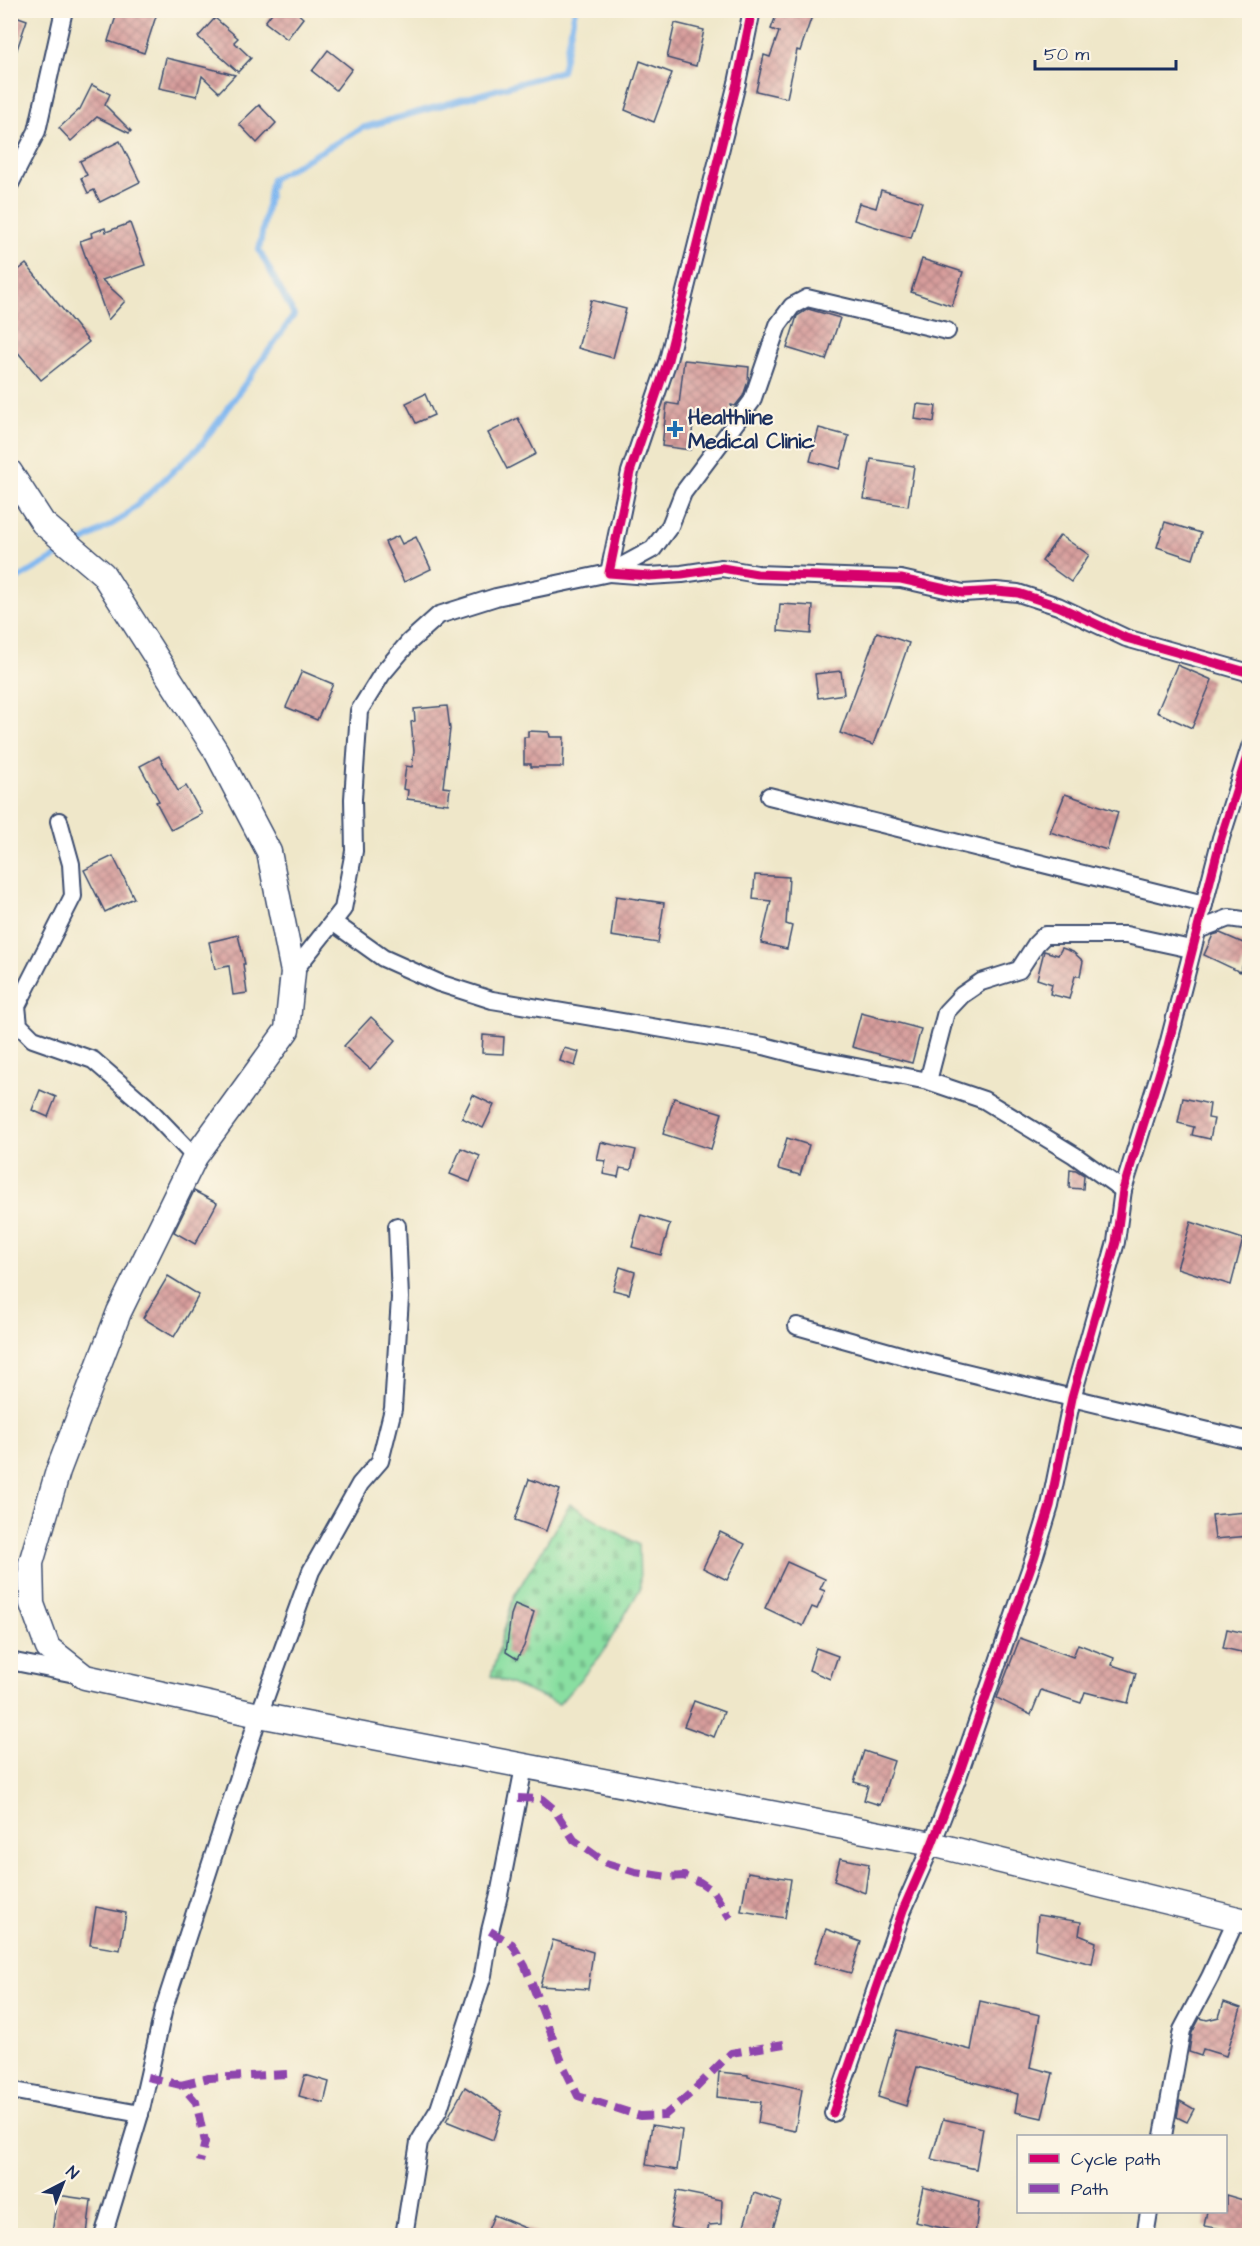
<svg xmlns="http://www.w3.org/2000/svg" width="1260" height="2246" font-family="'Architects Daughter',sans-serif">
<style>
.cemetery{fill:url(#cemetery-stones);stroke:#528780;stroke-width:1.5}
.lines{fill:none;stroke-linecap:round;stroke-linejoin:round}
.stream{stroke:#81b8f0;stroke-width:6}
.building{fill:url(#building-cross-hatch)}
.street-casing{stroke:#3b4b6e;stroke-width:20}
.secondary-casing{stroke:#3b4b6e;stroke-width:27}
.street{stroke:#fff;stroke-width:16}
.secondary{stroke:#fff;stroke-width:24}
.quiet{stroke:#8e44ad;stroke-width:8;stroke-dasharray:15 8;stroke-linecap:butt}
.cycleway-casing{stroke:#fcf5e5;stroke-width:13}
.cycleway{stroke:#d6006c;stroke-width:9}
.poi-dot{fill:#1f6fb2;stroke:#fcf5e5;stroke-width:2}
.labels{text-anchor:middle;stroke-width:4.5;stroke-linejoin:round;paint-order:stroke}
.poi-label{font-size:21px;font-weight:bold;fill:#1b2f5e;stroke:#fcf5e5;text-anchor:start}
</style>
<defs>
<pattern id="cemetery-stones" width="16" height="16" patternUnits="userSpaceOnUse" patternTransform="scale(1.5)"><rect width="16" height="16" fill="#89dfa1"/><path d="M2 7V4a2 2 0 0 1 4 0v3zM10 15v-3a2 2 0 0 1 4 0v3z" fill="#76c08d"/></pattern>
<pattern id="building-cross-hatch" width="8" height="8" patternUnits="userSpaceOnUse" patternTransform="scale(1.5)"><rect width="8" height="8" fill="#d79d9b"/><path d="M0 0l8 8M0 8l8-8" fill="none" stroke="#ae8082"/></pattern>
</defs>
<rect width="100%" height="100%" fill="#fcf5e5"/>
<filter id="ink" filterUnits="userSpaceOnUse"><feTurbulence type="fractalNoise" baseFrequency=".0167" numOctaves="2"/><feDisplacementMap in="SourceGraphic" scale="12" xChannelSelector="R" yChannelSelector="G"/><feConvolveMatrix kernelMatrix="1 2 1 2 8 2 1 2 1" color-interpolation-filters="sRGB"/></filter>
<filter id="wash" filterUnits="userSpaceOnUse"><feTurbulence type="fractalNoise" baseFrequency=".008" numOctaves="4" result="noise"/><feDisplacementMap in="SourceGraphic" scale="24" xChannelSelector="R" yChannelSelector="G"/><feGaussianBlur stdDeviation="1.35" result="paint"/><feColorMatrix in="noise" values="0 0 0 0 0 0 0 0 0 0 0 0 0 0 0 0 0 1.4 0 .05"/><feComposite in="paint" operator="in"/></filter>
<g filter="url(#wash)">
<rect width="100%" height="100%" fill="#efe7c9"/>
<polygon class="cemetery" points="570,1504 639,1545 640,1589 602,1654 559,1704 491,1676 514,1596"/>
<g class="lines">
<g class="stream">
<polyline points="77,545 124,517 202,444 294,315 259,250 272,179 362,128 562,71 575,10"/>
<polyline points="10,583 68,550"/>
</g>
</g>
<g id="blocks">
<g class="building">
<polygon points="118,10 158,10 144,53 108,41"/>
<polygon points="274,10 294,10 303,18 287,39 265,22"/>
<polygon points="778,10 814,10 800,51 797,50 787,98 756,91 764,55 770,57 779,32 771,29"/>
<polygon points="10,14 27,20 13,61 10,61"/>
<polygon points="215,18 238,38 234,42 251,58 238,72 198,37"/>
<polygon points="675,23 704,30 696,66 667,58"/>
<polygon points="328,50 352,69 336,90 312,71"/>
<polygon points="166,58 204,67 235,75 219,92 202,76 197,96 159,88"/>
<polygon points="640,61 672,73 654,122 625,110"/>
<polygon points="92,85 110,94 105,105 131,131 129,133 97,117 71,141 59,128 80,109"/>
<polygon points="259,105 276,123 257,143 239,124"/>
<polygon points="120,141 140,182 100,202 94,190 88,193 81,178 87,175 80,161"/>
<polygon points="881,190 922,202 911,238 854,220 859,203 876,208"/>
<polygon points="130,223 145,265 102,280 125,301 108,320 80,241 92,237 91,233 105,228 106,232"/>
<polygon points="922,259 963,272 952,306 911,292"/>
<polygon points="26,264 89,342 41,380 10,343 10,277"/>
<polygon points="591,300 626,309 613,358 578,348"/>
<polygon points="808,309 840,318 826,360 787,348 797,316"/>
<polygon points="684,360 749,367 748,381 743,396 735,406 731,405 730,413 726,418 694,415 690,450 662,446 667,403 679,405"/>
<polygon points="425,394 434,415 416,423 406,403"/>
<polygon points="917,404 936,406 934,422 915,419"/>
<polygon points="518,418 536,454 507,469 488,433"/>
<polygon points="819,428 849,436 840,469 810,461"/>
<polygon points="871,459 914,466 908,506 864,499"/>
<polygon points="1165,522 1201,533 1193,559 1157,547"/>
<polygon points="1060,535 1089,555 1071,582 1042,561"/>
<polygon points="398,536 402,544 416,537 431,569 404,582 385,542"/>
<polygon points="780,604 813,606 811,634 778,631"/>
<polygon points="877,632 909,643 873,745 840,733"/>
<polygon points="1177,665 1212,680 1192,728 1157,712"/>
<polygon points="302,671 333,684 317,720 286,707"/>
<polygon points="841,671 844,694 818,698 815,674"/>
<polygon points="447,706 450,729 443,787 450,788 448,804 407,799 408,790 403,789 406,766 412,767 414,751 411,722 415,721 414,709"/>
<polygon points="528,731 549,732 550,737 564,737 563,767 531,767 531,764 524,764 524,737 528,737"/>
<polygon points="159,756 178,791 186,786 202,814 171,830 156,802 159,801 140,766"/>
<polygon points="1065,794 1118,812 1107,850 1050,832"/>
<polygon points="113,856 134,898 105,912 84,870"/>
<polygon points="755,875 789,877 786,924 792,926 787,949 761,943 771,901 753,899"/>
<polygon points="616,896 664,903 658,943 611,936"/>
<polygon points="1220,933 1250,946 1240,972 1204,955 1213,935"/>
<polygon points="238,935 245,964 243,964 247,993 233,995 229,966 215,969 209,942"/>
<polygon points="1062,948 1073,952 1083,961 1080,976 1075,976 1069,999 1050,994 1052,984 1037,979 1044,951 1058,955"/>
<polygon points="861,1013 921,1029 912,1063 852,1047"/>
<polygon points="371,1017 396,1040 370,1069 344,1046"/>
<polygon points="483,1035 504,1037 503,1054 482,1053"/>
<polygon points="564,1048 579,1052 575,1066 560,1061"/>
<polygon points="40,1090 56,1097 48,1117 32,1110"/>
<polygon points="473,1095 494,1105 483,1128 462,1118"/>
<polygon points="674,1098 722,1113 711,1149 663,1134"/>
<polygon points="1183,1098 1210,1104 1208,1118 1214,1119 1210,1139 1192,1135 1194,1127 1178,1123"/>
<polygon points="787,1138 809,1145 800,1175 778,1169"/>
<polygon points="601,1142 636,1150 631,1170 620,1168 618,1177 603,1174 606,1161 597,1160"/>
<polygon points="461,1148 480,1156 470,1182 450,1174"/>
<polygon points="1070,1169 1076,1170 1084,1175 1083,1189 1069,1188"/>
<polygon points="194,1191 217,1203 195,1244 174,1232"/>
<polygon points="641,1215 670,1224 661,1255 632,1247"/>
<polygon points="1191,1222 1243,1239 1231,1285 1177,1268"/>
<polygon points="620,1267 635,1272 629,1294 613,1290"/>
<polygon points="168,1276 199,1295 174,1337 143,1318"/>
<polygon points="529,1479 560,1490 546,1531 515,1520"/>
<polygon points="1247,1512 1250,1536 1215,1539 1212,1515"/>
<polygon points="720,1532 745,1544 727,1580 703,1568"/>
<polygon points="787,1562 825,1579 820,1589 825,1591 817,1609 812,1607 803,1626 765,1608"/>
<polygon points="515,1604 534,1612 524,1646 517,1659 506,1652 511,1615"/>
<polygon points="1227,1629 1250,1634 1250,1654 1223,1648"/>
<polygon points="1020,1638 1073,1657 1078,1644 1114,1658 1112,1665 1136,1673 1128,1703 1085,1692 1081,1703 1041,1690 1031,1715 997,1698"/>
<polygon points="816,1648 838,1656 830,1679 809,1670"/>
<polygon points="694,1701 724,1712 714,1737 684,1726"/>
<polygon points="864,1751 894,1761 880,1805 864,1800 868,1786 854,1782"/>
<polygon points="840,1858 869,1864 865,1893 834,1881"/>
<polygon points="748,1872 791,1879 785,1918 741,1911"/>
<polygon points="96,1907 126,1913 120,1950 90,1945"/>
<polygon points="1038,1915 1081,1922 1079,1935 1096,1942 1092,1964 1035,1949"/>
<polygon points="826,1929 861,1942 851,1973 814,1963"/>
<polygon points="553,1940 593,1952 588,1989 540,1986"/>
<polygon points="980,2001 1040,2015 1030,2067 1053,2073 1042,2118 1015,2112 1018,2094 917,2067 906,2106 878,2097 897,2030 971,2050"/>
<polygon points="1224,2002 1241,2008 1226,2056 1203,2049 1201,2056 1189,2052 1192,2033 1200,2018 1207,2020 1219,2017"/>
<polygon points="719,2072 748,2075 748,2077 802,2089 795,2131 758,2123 761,2102 717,2097"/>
<polygon points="305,2075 329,2082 324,2103 299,2096"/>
<polygon points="465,2087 502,2111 493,2140 446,2121"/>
<polygon points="1180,2101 1194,2109 1187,2122 1177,2117"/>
<polygon points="943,2119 983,2128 976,2169 931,2159"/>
<polygon points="652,2125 682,2130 677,2170 646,2165"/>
<polygon points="923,2187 979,2202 975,2235 915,2222"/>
<polygon points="677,2191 722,2200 721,2224 709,2225 706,2235 670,2227"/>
<polygon points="754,2193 781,2202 771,2235 741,2235"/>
<polygon points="57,2195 91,2200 87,2235 52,2235"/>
<polygon points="1226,2195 1250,2202 1250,2223 1246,2235 1226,2235 1227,2230 1204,2226 1207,2211 1226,2211"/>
<polygon points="494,2215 542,2235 486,2235"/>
</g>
</g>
</g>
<g filter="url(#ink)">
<use href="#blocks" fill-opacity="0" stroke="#3b4b6e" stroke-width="1.5"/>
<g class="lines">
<g class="street-casing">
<g id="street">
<polyline points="752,10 737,83 668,360 630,472 609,573 649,576 682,574 722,568 757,574 901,579 963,593 996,591 1018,593 1058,606 1126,638 1250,673"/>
<polyline points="10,184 37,131 64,10"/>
<polyline points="769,796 1204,904"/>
<polyline points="59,821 71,864 73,896 17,1006 19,1025 33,1039 93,1060 146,1106 195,1157"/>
<polyline points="334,923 383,958 439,983 492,1000 764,1046 810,1058 928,1081 984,1100 1074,1155 1123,1190"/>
<polyline points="1198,930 1229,918 1250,921"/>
<polyline points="293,972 343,909 354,851 353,799 359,711 382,674 409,642 439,615 496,597 609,573 653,549 670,526 683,493 752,401 778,325 792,306 807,298 947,331"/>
<polyline points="928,1081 946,1012 962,995 981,982 1019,970 1036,944 1045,935 1126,935 1191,949"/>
<polyline points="797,1326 932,1364 1250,1441"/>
<polyline points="10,1661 80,1675"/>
<polyline points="10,2090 140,2114 164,2008 259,1715 311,1571 360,1484 380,1461 393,1409 400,1298 397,1226"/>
<polyline points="833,2113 903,1910 932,1844 959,1774 1035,1555 1050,1506 1072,1398 1116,1242 1123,1190 1167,1049 1221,838 1250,747"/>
<polyline points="1163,2136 1182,2030 1210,1977 1236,1920"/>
<polyline points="103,2236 140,2114"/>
<polyline points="404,2236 419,2142 439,2109 483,1975 490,1931 499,1895 524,1767"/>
<polyline points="1145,2236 1149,2212"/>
</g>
</g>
<g class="secondary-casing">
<polyline id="secondary" points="10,472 43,523 103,574 216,751 269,852 293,972 287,1030 195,1157 119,1312 58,1471 31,1563 32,1604 48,1648 85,1677 259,1715 932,1844 1250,1922"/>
</g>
<use href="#street" class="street"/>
<use href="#secondary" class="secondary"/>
<g class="quiet">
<polyline points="518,1798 542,1799 554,1809 574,1840 606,1863 635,1872 668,1877 684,1876 700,1882 713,1891 730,1918"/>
<polyline points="490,1931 512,1944 525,1966 564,2067 578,2096 640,2116 665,2115 691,2093 731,2053 784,2044"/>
<polyline points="147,2077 181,2085 196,2102 205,2142 200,2162"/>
<polyline points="181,2085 209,2078 287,2074"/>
</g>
<g class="cycleway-casing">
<g id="cycleway">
<polyline points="752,10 737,83 668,360 630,472 609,573 649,576 682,574 722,568 757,574 901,579 963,593 996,591 1018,593 1058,606 1126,638 1250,673"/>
<polyline points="833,2113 903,1910 932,1844 959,1774 1035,1555 1050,1506 1072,1398 1116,1242 1123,1190 1167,1049 1221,838 1250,747"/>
</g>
</g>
<use href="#cycleway" class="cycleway"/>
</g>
</g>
<path class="poi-dot" d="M672 420h6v6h6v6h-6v6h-6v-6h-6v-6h6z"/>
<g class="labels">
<g class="poi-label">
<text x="688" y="424">Healthline<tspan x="688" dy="24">Medical Clinic</tspan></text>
</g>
</g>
<rect width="1260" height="2246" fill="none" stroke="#fcf5e5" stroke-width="36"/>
<rect x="1017" y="2135" width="210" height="78" fill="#fcf5e5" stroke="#a2a6af" stroke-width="1.5"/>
<rect x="1029" y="2154" width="30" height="9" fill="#d6006c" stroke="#a2a6af" stroke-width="1.5"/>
<text x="1071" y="2165" font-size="18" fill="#1b2f5e">Cycle path</text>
<rect x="1029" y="2184" width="30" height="9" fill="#8e44ad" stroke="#a2a6af" stroke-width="1.5"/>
<text x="1071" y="2195" font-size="18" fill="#1b2f5e">Path</text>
<g transform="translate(63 2183) rotate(42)" stroke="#fcf5e5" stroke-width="4.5" paint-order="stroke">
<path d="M0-4.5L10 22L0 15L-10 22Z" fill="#1b2f5e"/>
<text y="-9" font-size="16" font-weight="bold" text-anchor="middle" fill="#1b2f5e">N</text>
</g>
<path d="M1035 60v9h141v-9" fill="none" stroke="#1b2f5e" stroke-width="3"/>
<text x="1044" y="60" font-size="18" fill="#1b2f5e" stroke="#fcf5e5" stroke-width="4.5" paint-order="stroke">50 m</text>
</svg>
